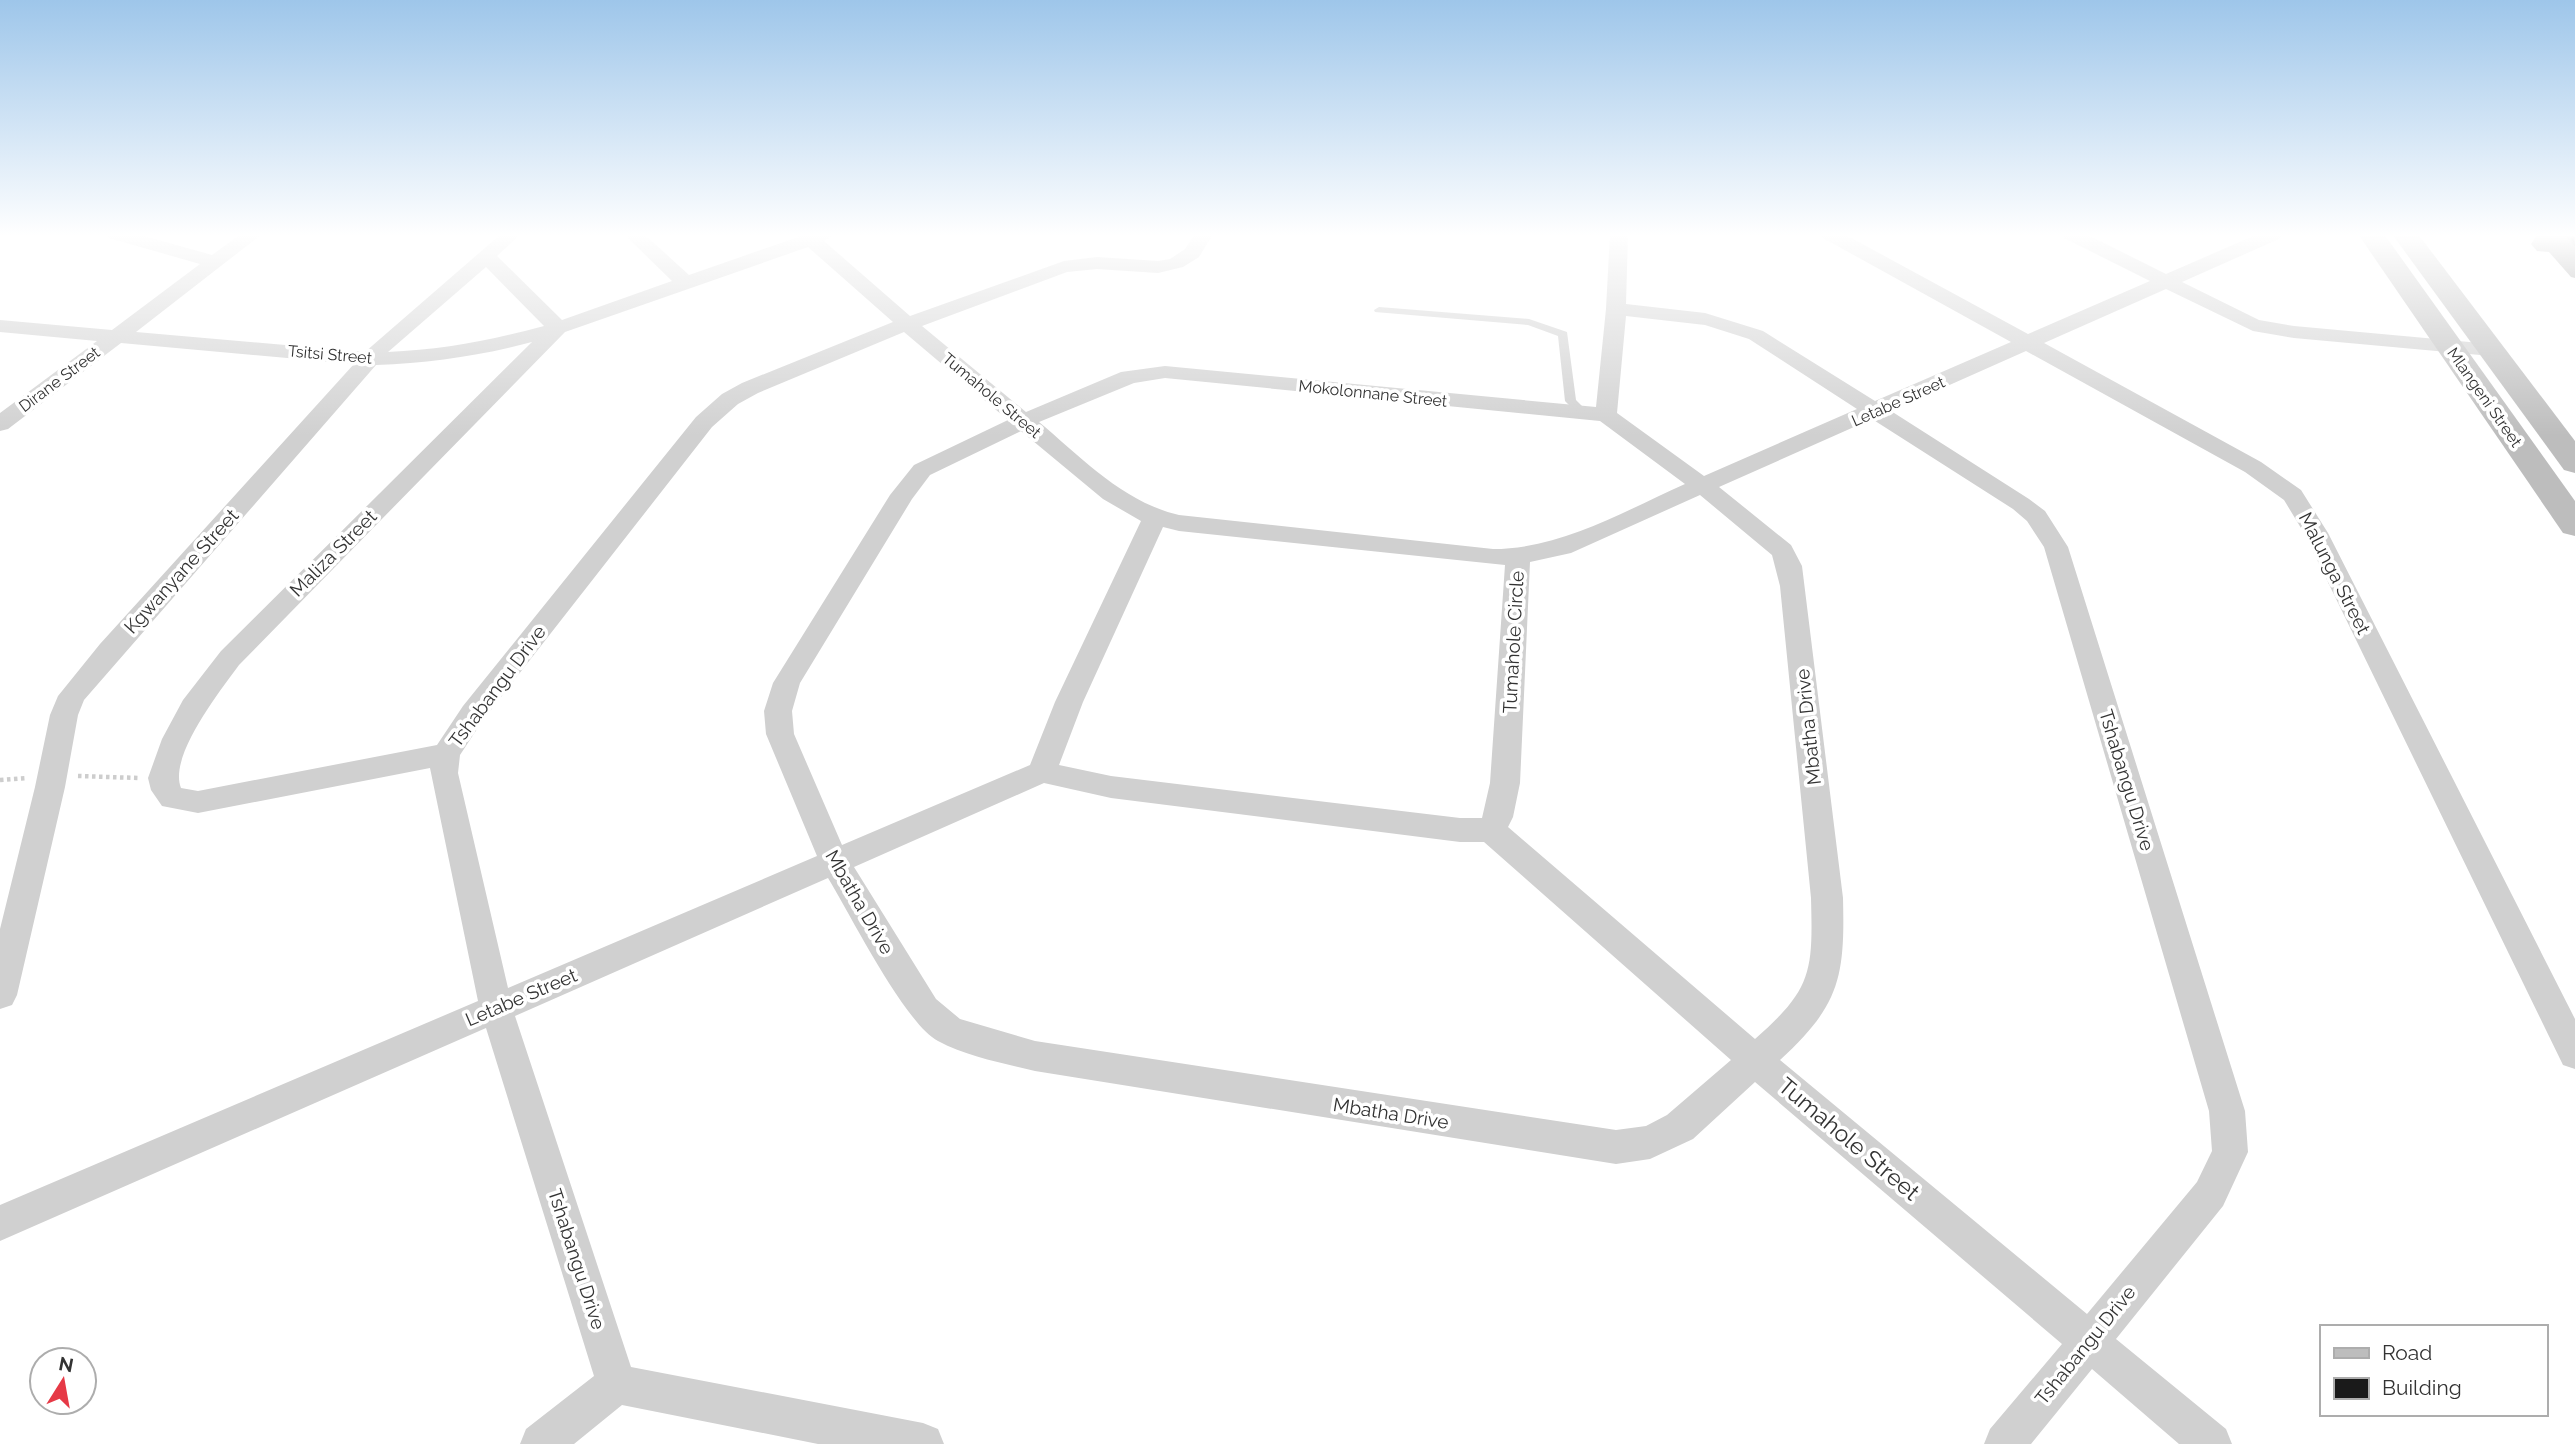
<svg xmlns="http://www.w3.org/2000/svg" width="2575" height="1444" font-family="Raleway,sans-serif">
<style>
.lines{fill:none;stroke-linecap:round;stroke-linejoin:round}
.path{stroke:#cdcdcd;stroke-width:4.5;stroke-dasharray:3.5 3.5;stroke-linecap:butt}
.lane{fill:#d0d0d0;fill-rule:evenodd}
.street{fill:#d0d0d0;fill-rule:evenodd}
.secondary{fill:#bdbdbd;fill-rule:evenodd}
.wall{fill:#8c8c8c}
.building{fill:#1a1a1a;stroke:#5f5f5f;stroke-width:2}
.labels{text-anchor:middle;stroke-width:7;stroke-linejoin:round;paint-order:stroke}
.far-street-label{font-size:16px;fill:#333;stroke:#fff}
.street-label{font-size:19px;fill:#333;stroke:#fff}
.near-street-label{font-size:23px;fill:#333;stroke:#fff}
</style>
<rect width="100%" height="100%" fill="#fff"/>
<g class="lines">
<g class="path">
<polyline points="78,776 139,778"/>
<polyline points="0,780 27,778"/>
</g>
<polygon class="lane" points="1379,307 1529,319 1567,332 1576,400 1589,413 1587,415 1579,415 1565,401 1558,336 1528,325 1375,312 1374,310"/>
<path class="street" d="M107,234h30l75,21 29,-21h21l-126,98 229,20 136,-118h20l-24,22 65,64 110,-39 -48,-47h20l45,41 109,-38 -2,-3h39l-11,7 86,75 154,-55 33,-4 61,4 12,-2 15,-10 10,-15h18l-14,23 -16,10 -25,6 -61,-4 -30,3 -145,54 104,86 95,-40 44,-6 431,41 10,-98 4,-75h18l-2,70 79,9 58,18 112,70 136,-59 -188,-104 -2,-4h23l184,100 122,-53 -86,-43 -2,-4h24l80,40 92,-40h25l-2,4 -99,44 77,38 35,6 197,18 7,2 4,4 -4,4 -7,2 -197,-18 -41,-7 -87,-42 -122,54 217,119 40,28 27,43 247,486v50l-12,-4 -259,-532 -20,-33 -39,-28 -219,-121 -135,60 138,88 16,12 23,36 177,564 3,41 -25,54 -107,133 110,90 6,15h-53l-87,-75 -61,75h-47l6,-15 72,-85 -307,-262 -62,57 -43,20 -34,5 -581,-93c-32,-8 -67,-14 -97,-30 -33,-17 -88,-127 -110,-163l-313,138 116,351 292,56 15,6 6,15h-126l-196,-39 -48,39h-54l6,-15 68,-53 -108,-348 -486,213v-36l478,-204 -48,-233 -232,45 -36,-7 -11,-16 -3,-12 14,-39 21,-39 38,-49 311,-309c-52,14 -102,21 -156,23l-292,335 -6,15 -13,72 -48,208 -5,10 -12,4v-80l35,-142 15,-72 8,-19 42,-52 254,-280 -233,-21 -113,86 -8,2v-18l97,-72 -97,-9v-12l112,10 88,-66 -91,-26zM808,247l85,75 -151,61 -20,11 -26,23 -233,289 -26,39 -239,46 -17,-3c-13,-32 40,-98 58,-123l326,-333zM486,267l58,59c-52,14 -102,24 -156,26zM1626,316l79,9 44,14 108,70 -153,67 -87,-63zM904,332l104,88 -94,45 -24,30 -117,188 -9,28 2,23 51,122 -309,132 -50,-215 2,-18 23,-35 229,-293 26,-23 20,-11zM1165,378l435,43 85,63c-61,27 -124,65 -192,65l-314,-34c-56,-13 -97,-57 -140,-93l95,-39zM1872,419l141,90 14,12 17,26 165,564 3,40 -15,31 -110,132 -307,-254c60,-55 65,-83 63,-162l-41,-332 -11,-21 -72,-58zM1021,431l82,68 38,22 -86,181 -25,63 -188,80 -48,-111 -2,-23 8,-28 112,-184 18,-24zM1700,495l72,60 8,31 31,312c2,74 1,91 -56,141l-247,-212 5,-10 7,-34 10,-221 41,-9zM1163,527l16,4 326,34 -15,218 -8,35h-22l-349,-42 -52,-11 24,-63zM1044,783l67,15 349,44h24l247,218 -64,55 -21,11 -30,4 -581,-89 -75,-22 -24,-20 -82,-132z"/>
<g class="secondary">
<polygon points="2358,234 2384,234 2575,501 2575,536 2563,533"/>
<polygon points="2392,234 2418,234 2575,441 2575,473 2564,470"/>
</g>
</g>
<polygon class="wall" points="2538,234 2575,234 2575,278 2571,277 2549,252 2537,251 2531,244"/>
<polygon class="building" points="2565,234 2575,234 2575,245"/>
<linearGradient id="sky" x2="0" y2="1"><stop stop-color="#9ec6ea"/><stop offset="0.54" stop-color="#fff"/><stop offset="1" stop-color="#fff" stop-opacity="0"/></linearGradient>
<rect width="2575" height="436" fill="url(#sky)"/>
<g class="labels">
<g class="far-street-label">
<text transform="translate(330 354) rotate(5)" y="6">Tsitsi Street</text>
<text transform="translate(59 379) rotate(-37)" y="6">Dirane Street</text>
<text transform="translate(1373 393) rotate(6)" y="6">Mokolonnane Street</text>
<text transform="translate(992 395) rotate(40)" y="6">Tumahole Street</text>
<text transform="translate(2485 397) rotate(55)" y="6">Mlangeni Street</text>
<text transform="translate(1898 401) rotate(-24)" y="6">Letabe Street</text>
</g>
<g class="street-label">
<text transform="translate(333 553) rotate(-45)" y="7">Maliza Street</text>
<text transform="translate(181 571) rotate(-48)" y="7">Kgwanyane Street</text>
<text transform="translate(2335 573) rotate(63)" y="7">Malunga Street</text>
<text transform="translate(1513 642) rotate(-87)" y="7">Tumahole Circle</text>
<text transform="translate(497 686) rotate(-53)" y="7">Tshabangu Drive</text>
<text transform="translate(1808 727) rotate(-96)" y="7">Mbatha Drive</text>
<text transform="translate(2127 780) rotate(73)" y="7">Tshabangu Drive</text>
<text transform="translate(860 902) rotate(60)" y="7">Mbatha Drive</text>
<text transform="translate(521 997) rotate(-23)" y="7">Letabe Street</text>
<text transform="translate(1391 1113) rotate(9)" y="7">Mbatha Drive</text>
<text transform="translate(577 1259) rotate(72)" y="7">Tshabangu Drive</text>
<text transform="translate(2085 1345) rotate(-51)" y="7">Tshabangu Drive</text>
</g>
<g class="near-street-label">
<text transform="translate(1849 1139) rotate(40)" y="8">Tumahole Street</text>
</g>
</g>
<rect x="2320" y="1325" width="228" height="91" fill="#ffffff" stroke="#adadad" stroke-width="2"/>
<rect x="2334" y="1348" width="35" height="10" fill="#bdbdbd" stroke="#adadad" stroke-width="2"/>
<text x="2382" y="1360" font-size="21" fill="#333333">Road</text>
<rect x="2334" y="1378" width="35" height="21" fill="#1a1a1a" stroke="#adadad" stroke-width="2"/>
<text x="2382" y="1395" font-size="21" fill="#333333">Building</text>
<g transform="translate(63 1381) rotate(11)"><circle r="33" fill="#ffffff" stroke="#adadad" stroke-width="2"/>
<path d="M0-5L12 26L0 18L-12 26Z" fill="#e63946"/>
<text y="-10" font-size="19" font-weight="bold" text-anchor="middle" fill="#333333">N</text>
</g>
</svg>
